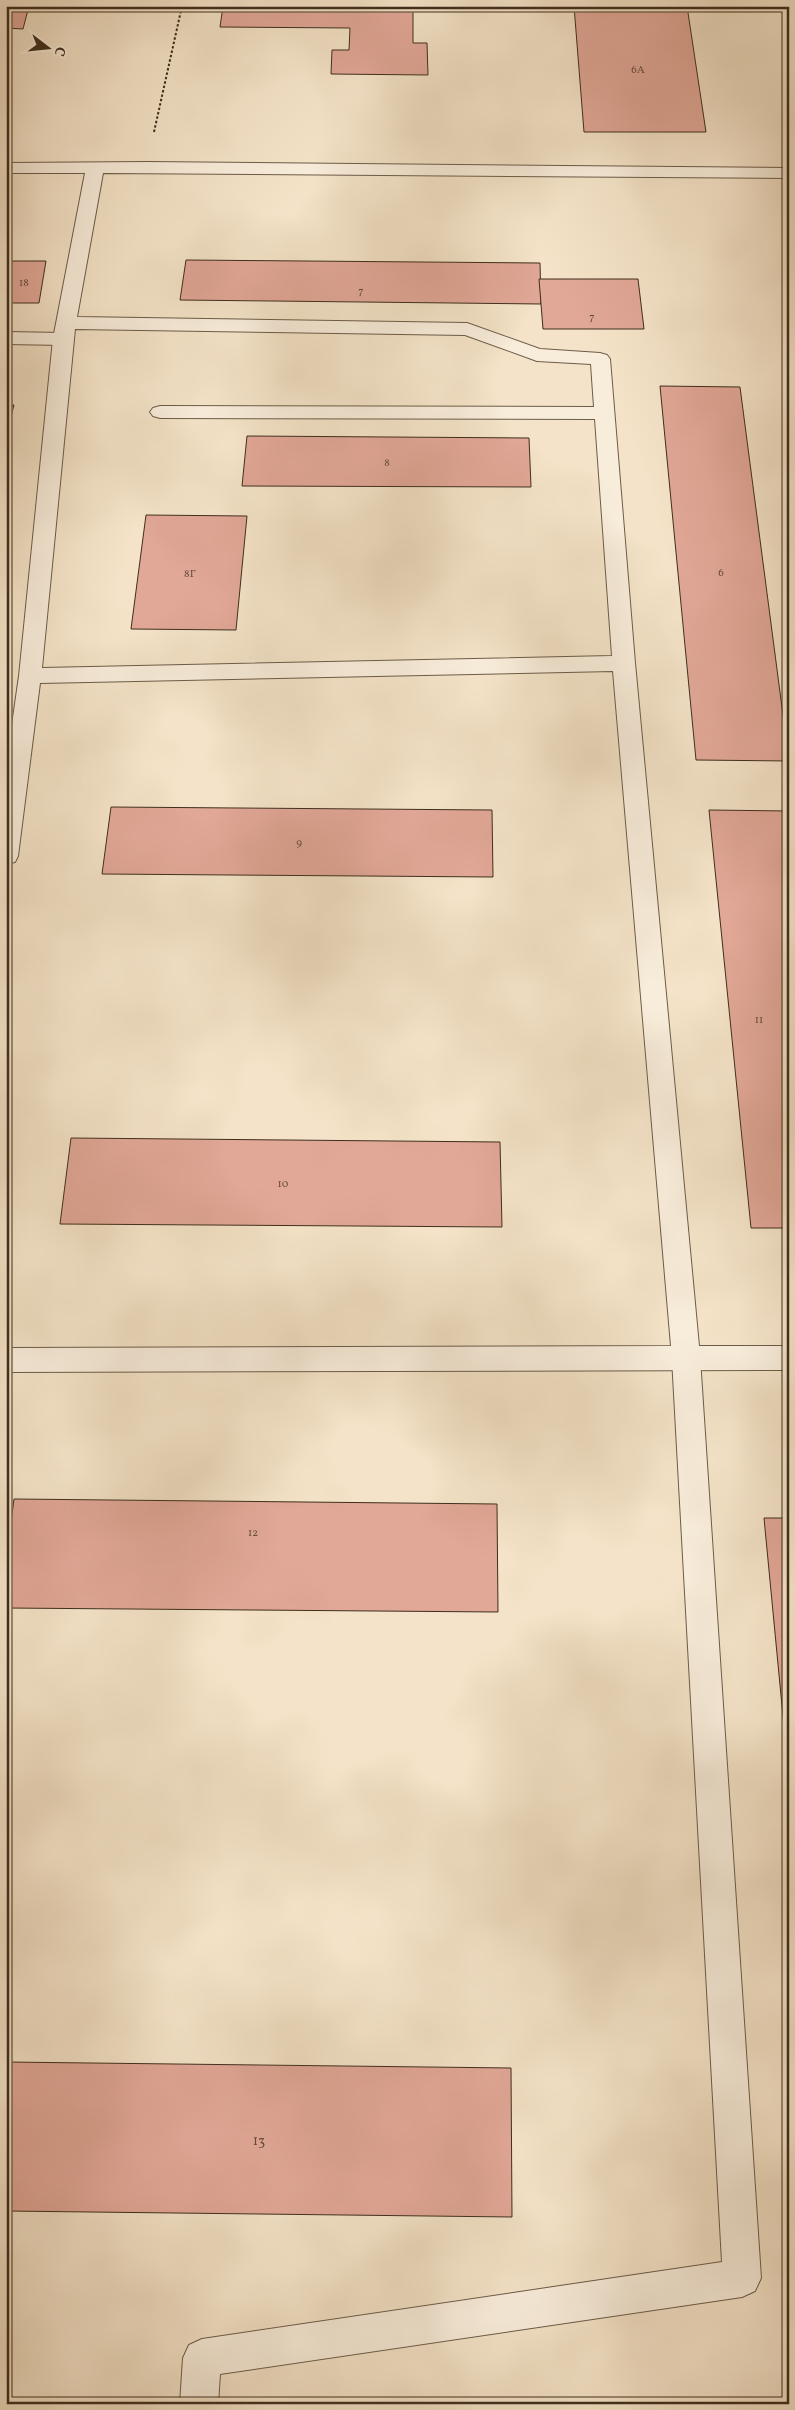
<svg xmlns="http://www.w3.org/2000/svg" width="795" height="2410" font-family="Vollkorn,serif">
<style>
.building{fill:#e1a797;stroke:#3e2f1d}
.lines{fill:none;stroke-linecap:round;stroke-linejoin:round}
.service-casing{stroke:#6c5c48;stroke-width:2}
.minor-casing{stroke:#6c5c48;stroke-width:2}
.path{stroke:#3e2f1d;stroke-width:2;stroke-dasharray:2.5 2;stroke-linecap:butt}
.service{fill:#f8eddb;fill-rule:evenodd}
.minor{fill:#f8eddb;fill-rule:evenodd}
.labels{text-anchor:middle;stroke-width:4;stroke-linejoin:round;paint-order:stroke}
.number-label{font-size:11px;fill:#674d3c}
.near-number-label{font-size:14px;fill:#674d3c}
</style>
<rect width="100%" height="100%" fill="#f4e3c8"/>
<filter id="stains"><feTurbulence type="fractalNoise" baseFrequency=".004" numOctaves="4"/><feColorMatrix values="0 0 0 0 .2 0 0 0 0 .09 0 0 0 0 .02 0 0 0 .5 -.17"/></filter>
<radialGradient id="worn" r=".72"><stop offset=".6" stop-color="#630" stop-opacity="0"/><stop offset="1" stop-color="#630" stop-opacity=".3"/></radialGradient>
<g class="building">
<polygon points="6,6 29,6 23,29 6,28"/>
<polygon points="223,6 413,6 413,43 427,43 428,75 331,74 332,50 349,50 350,28 220,27"/>
<polygon points="574,6 687,6 706,132 584,132"/>
<polygon points="186,260 540,263 541,304 180,300"/>
<polygon points="6,261 46,261 39,303 6,303"/>
<polygon points="539,279 638,279 644,329 543,329"/>
<polygon points="660,386 740,387 789,761 696,760"/>
<polygon points="6,405 14,405 6,434"/>
<polygon points="247,436 529,438 531,487 242,486"/>
<polygon points="146,515 247,516 236,630 131,629"/>
<polygon points="111,807 492,810 493,877 102,874"/>
<polygon points="709,810 789,811 789,1228 751,1228"/>
<polygon points="71,1138 500,1142 502,1227 60,1224"/>
<polygon points="14,1499 497,1504 498,1612 6,1608 6,1560"/>
<polygon points="764,1518 789,1518 789,1779"/>
<polygon points="6,2062 511,2068 512,2217 6,2211"/>
</g>
<g class="lines">
<g class="service-casing">
<g id="service">
<polygon points="6,332 63,333 70,335 73,339 70,343 63,345 6,344"/>
<polygon points="686,1346 696,1350 700,1358 761,2278 755,2291 742,2297 220,2374 218,2404 180,2404 183,2358 189,2345 202,2339 722,2262 672,1358 676,1350"/>
</g>
</g>
<g class="minor-casing">
<path id="minor" d="M146,162l643,6v10l-686,-5 -26,144 390,6 73,26 60,4 7,2 3,4 25,304 64,683h90v24l-783,2v-24l665,-2 -58,-675 -573,12 -22,173 -3,6 -9,2v-98l13,-90 34,-337 32,-166h-79v-10zM75,329l390,6 72,26 54,3 3,43 -434,-1 -7,2 -3,4 3,4 7,2 435,1 17,237 -570,12z"/>
</g>
<polyline class="path" points="154,132 182,6"/>
<use href="#service" class="service"/>
<use href="#minor" class="minor"/>
</g>
<g class="labels">
<g class="number-label">
<text x="638" y="73">6А</text>
<text x="24" y="286">18</text>
<text x="361" y="294">7</text>
<text x="592" y="320">7</text>
<text x="387" y="466">8</text>
<text x="721" y="576">6</text>
<text x="190" y="577">8Г</text>
<text x="299" y="846">9</text>
<text x="759" y="1023">11</text>
<text x="283" y="1187">10</text>
<text x="253" y="1536">12</text>
</g>
<g class="near-number-label">
<text x="259" y="2145">13</text>
</g>
</g>
<rect width="795" height="2410" fill="none" stroke="#f4e3c8" stroke-width="25"/>
<rect x="8" y="8" width="780" height="2395" fill="none" stroke="#3e2f1d" stroke-width="2.5"/>
<rect x="12" y="12" width="770" height="2385" fill="none" stroke="#3e2f1d"/>
<g transform="translate(48 48) rotate(106)" stroke="#f8eddb" stroke-width="4" paint-order="stroke">
<path d="M0-4L9 19L0 12L-9 19Z" fill="#3e2f1d"/>
<text y="-8" font-size="14" font-weight="bold" text-anchor="middle" fill="#3e2f1d">С</text>
</g>
<rect width="100%" height="100%" filter="url(#stains)"/>
<rect width="100%" height="100%" fill="url(#worn)"/>
</svg>
